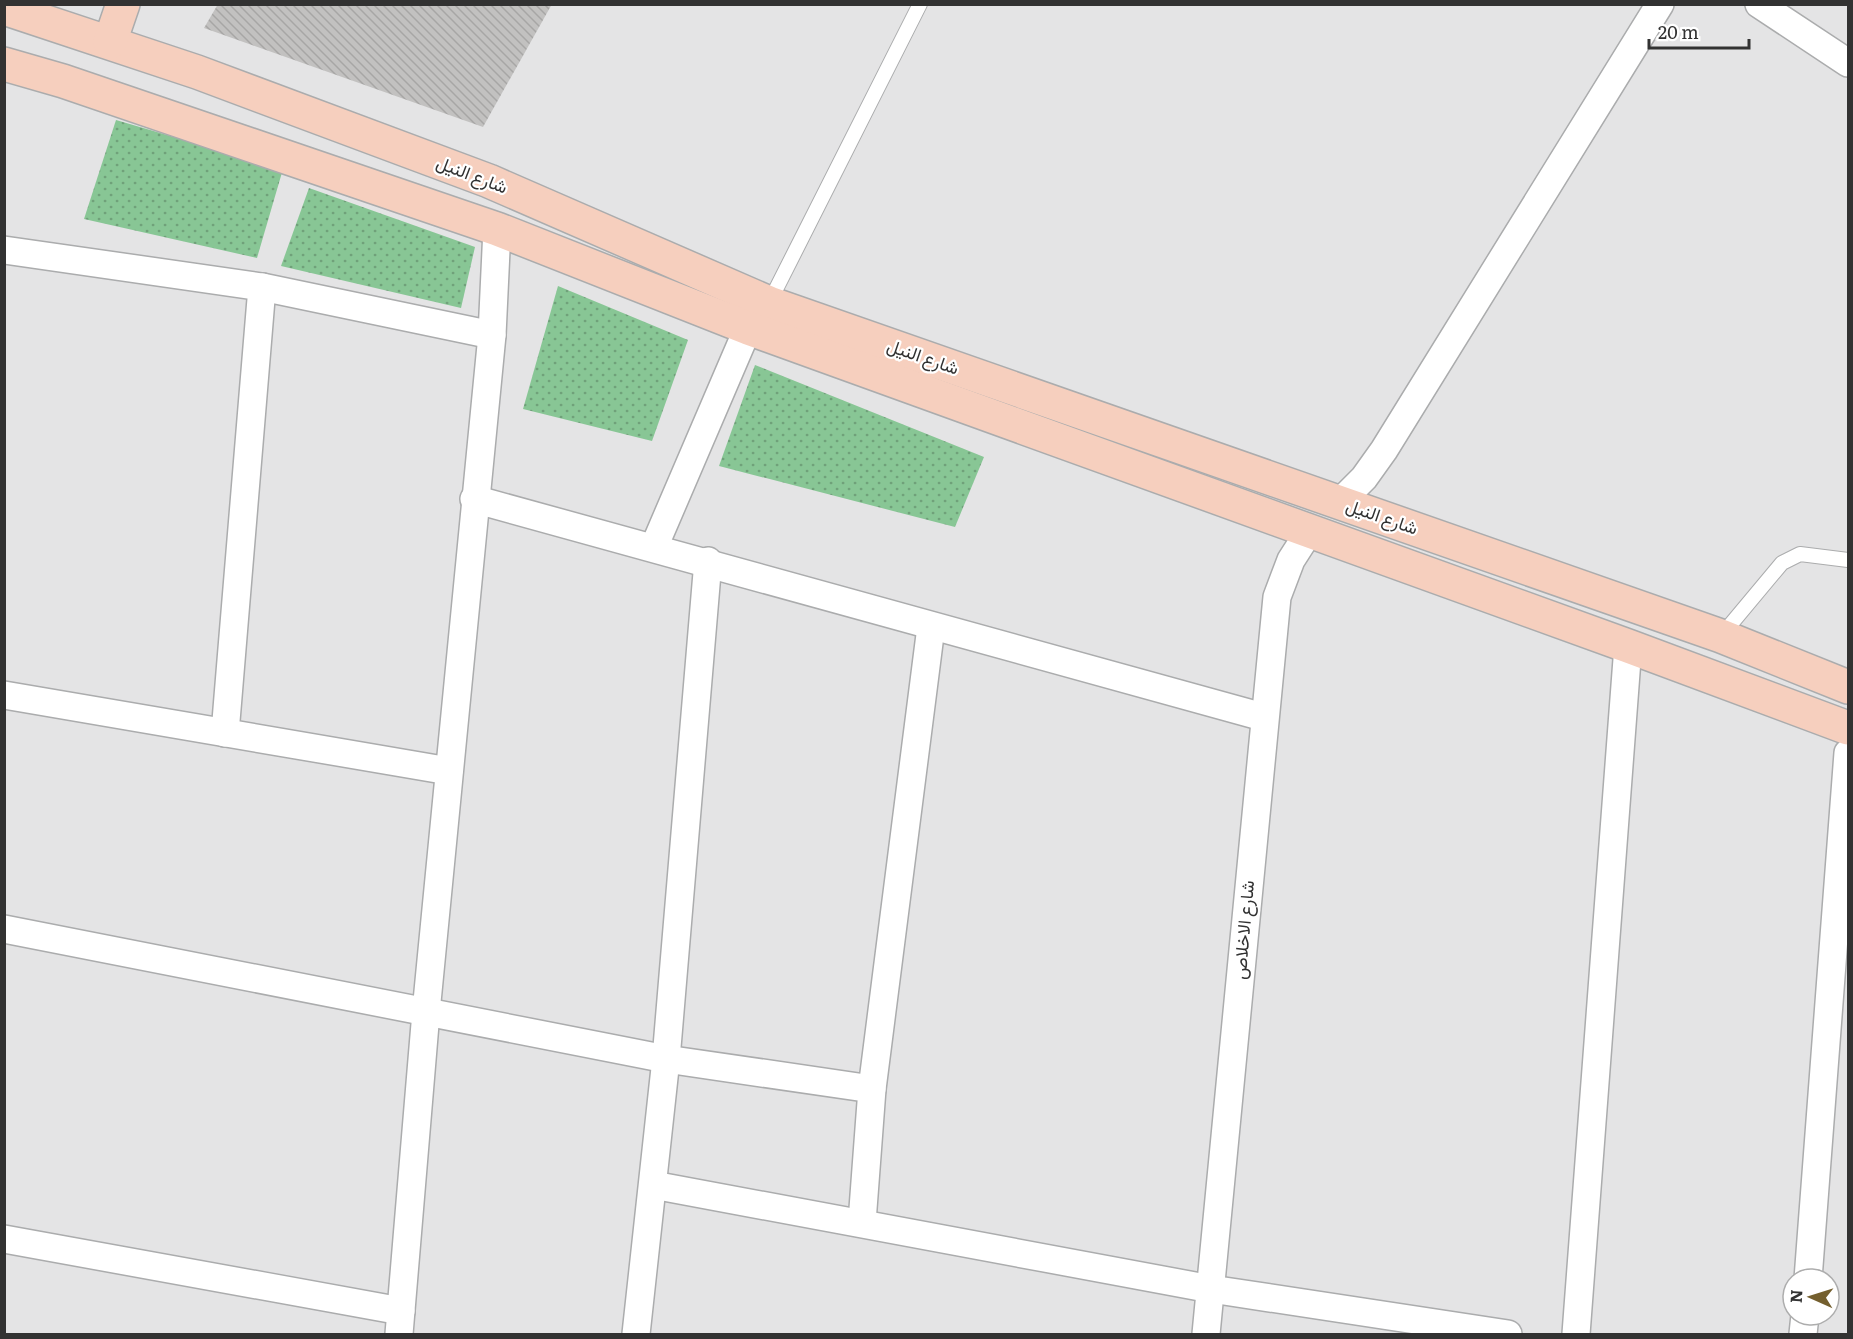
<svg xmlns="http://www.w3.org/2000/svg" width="1853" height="1339" font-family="Literata,Vazirmatn,serif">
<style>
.park{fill:url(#park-dots)}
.building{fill:url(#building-back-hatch)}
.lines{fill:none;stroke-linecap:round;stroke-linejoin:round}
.service-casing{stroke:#abacad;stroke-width:16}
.minor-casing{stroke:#abacad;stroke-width:30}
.secondary-casing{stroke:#abacad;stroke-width:36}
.service{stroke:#fff;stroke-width:14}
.minor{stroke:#fff;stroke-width:27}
.secondary{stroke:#f6cfbe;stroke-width:33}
.labels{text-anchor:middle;stroke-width:4.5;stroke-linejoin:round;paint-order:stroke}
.street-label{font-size:18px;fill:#323232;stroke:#fff}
</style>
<defs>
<pattern id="park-dots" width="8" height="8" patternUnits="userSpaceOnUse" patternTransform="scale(1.5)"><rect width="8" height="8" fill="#88c695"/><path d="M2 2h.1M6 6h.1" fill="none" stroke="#70a17a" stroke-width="1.8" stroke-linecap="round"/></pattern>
<pattern id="building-back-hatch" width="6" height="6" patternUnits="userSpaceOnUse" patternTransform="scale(1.5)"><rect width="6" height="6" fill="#c2c1c0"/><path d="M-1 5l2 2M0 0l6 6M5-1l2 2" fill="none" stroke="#a7a6a5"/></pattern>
</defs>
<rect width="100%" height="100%" fill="#e4e4e5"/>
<g class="park">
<polygon points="116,120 283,169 257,258 84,219"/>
<polygon points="309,188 475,247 461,308 281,266"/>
<polygon points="558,286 688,340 652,441 523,409"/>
<polygon points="755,365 984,457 955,527 719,466"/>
</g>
<polygon class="building" points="218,4 552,4 483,127 204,28"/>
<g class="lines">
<g class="service-casing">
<g id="service">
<polyline points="769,303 920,4"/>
<polyline points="1721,636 1782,563 1800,554 1848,560"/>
</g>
</g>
<g class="minor-casing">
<g id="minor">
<polyline points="1759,4 1848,63"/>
<polyline points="4,250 262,287 492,335"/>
<path d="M474,499c264,71 526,147 789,218"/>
<polyline points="1340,502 1364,478 1384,450 1660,4"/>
<polyline points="654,547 748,328"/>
<polyline points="4,695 449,771"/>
<polyline points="225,733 262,287"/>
<polyline points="4,929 666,1059 872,1089"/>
<polyline points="653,1185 1211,1289 1508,1334"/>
<polyline points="862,1222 872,1089 931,627"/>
<polyline points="4,1239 401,1311"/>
<polyline points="1808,1279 1848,753"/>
<polyline points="399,1334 426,1012 492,335 497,229"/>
<polyline points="636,1334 666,1059 708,561"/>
<polyline points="1206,1334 1277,597 1291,560 1309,532"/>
<polyline points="1576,1334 1628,646"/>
<polyline points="1803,1334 1805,1315"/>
</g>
</g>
<g class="secondary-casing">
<g id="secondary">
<polyline points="4,8 197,72 489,181 769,303 1721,636 1848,687"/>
<polyline points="110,42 123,4"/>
<polyline points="4,64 63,81 497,229 748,328 1628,646 1848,728"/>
</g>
</g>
<use href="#service" class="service"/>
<use href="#minor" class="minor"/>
<use href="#secondary" class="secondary"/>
</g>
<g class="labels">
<g class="street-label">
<text transform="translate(472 175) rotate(21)" y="6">شارع النيل</text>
<text transform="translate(923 357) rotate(19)" y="6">شارع النيل</text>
<text transform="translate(1382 517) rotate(19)" y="6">شارع النيل</text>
<text transform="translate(1244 930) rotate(-85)" y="6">شارع الاخلاص</text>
</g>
</g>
<rect width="1853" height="1339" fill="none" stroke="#323232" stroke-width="12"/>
<g transform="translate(1811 1297) rotate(273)"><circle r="28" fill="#ffffff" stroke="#adadad" stroke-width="1.5"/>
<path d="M0-4.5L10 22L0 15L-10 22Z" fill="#745f2e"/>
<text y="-9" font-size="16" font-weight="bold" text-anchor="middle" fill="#323232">N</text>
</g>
<path d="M1649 39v9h100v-9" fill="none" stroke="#323232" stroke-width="3"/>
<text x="1658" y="39" font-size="18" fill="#323232" stroke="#ffffff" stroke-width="4.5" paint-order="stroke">20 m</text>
</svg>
